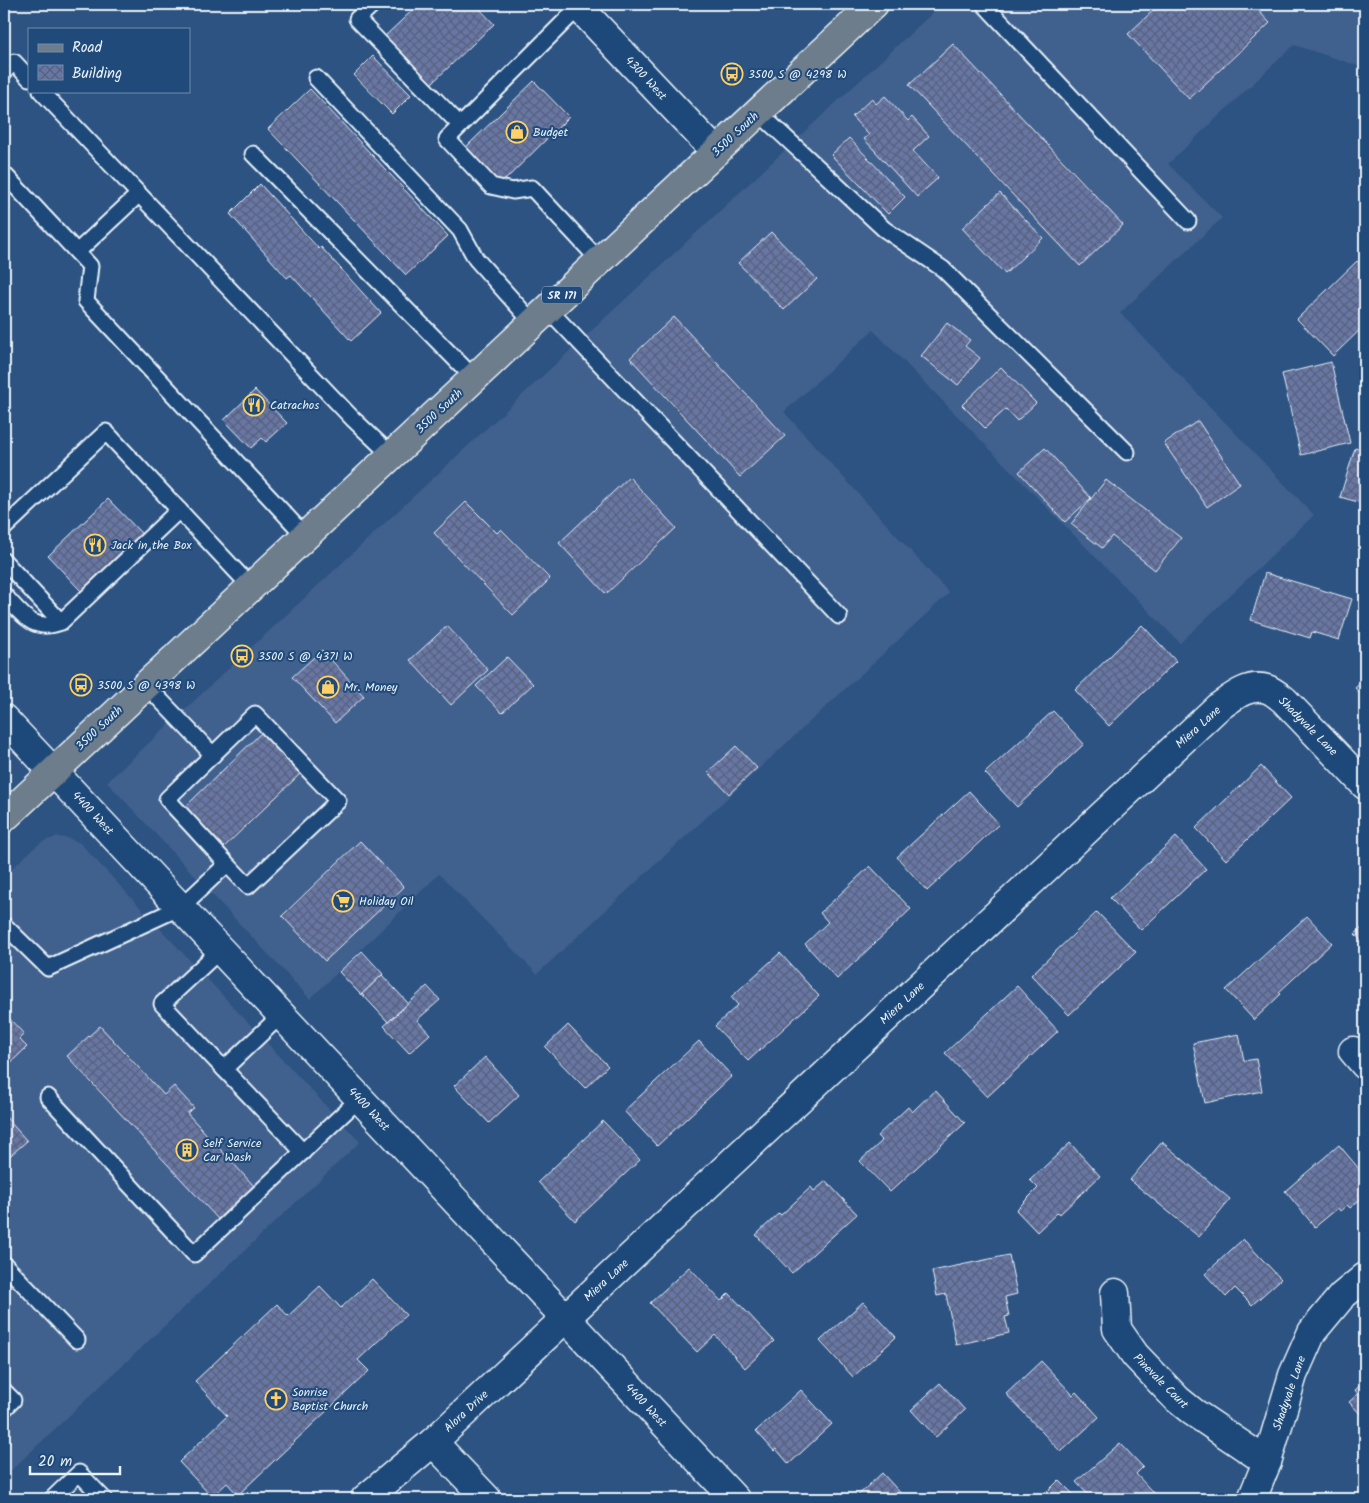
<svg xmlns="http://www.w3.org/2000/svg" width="1369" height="1503" font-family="Kalam,sans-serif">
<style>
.built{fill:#41618e}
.building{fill:url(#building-cross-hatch);stroke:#e8f1f8}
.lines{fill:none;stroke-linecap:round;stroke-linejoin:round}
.lane-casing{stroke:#e8f1f8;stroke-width:19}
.street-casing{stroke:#e8f1f8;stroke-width:31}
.secondary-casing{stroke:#e8f1f8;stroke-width:31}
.primary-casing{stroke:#e8f1f8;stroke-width:31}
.lane{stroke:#1f4a7a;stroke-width:15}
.street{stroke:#1f4a7a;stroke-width:28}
.secondary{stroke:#1f4a7a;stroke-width:28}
.primary{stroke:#6d7d8c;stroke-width:28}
.labels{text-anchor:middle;stroke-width:4;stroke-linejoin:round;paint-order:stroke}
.shield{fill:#1f4a7a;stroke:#acbfd2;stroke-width:1}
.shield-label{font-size:11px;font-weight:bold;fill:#e8f1f8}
.poi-label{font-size:12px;fill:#e8f1f8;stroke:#1f4a7a;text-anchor:start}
.street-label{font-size:12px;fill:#e8f1f8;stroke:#1f4a7a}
</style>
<defs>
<pattern id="building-cross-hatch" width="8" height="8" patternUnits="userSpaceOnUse" patternTransform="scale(1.25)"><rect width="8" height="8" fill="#6776a4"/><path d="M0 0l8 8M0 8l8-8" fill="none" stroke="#58617c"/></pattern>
</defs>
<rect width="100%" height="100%" fill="#2d5382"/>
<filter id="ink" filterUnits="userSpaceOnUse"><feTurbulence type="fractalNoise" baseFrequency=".02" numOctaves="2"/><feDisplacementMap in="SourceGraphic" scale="10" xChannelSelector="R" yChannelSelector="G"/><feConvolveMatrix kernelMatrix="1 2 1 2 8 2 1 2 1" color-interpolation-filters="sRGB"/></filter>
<g filter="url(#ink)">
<g class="built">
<polygon points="942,4 1365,4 1365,68 1294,45 1168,164 1222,218 1120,313 1314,515 1180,643 873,330 784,412 949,593 537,974 439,874 310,999 107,782"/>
<polygon points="56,837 68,838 80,843 360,1142 4,1477 4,876 35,847 42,842"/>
</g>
<g class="building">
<polygon points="419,4 475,4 494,24 430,85 384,37"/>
<polygon points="1160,4 1252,4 1270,23 1189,99 1128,34"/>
<polygon points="953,44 1123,225 1080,266 909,85"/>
<polygon points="373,56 411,95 392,114 354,75"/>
<polygon points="534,81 569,117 501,184 466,147"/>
<polygon points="310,89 448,236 406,275 268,129"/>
<polygon points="885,96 908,121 912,117 929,136 913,151 938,178 917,197 864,139 869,135 852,117 872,98 876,104"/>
<polygon points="849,138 905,197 888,214 831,155"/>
<polygon points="260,184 319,249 321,247 381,313 351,341 291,275 287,278 230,214"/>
<polygon points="1000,193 1043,238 1005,274 962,228"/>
<polygon points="771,232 817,279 784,310 738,263"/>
<polygon points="1357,261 1365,269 1365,325 1333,356 1297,319"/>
<polygon points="674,317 785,436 740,477 630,358"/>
<polygon points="947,323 970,340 965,346 980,358 958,385 921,356"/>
<polygon points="1331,362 1350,443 1301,455 1282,374"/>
<polygon points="1001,367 1036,403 1017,421 1006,409 985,428 962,405"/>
<polygon points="4,368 10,375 4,381"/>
<polygon points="255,390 287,423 266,442 262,438 251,448 224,420"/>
<polygon points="1198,421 1240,484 1207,507 1164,443"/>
<polygon points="1045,448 1091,498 1065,522 1019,472"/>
<polygon points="1355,448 1365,451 1365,504 1340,497"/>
<polygon points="629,477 676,528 606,594 559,543"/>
<polygon points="1106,480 1181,538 1155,570 1112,536 1102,548 1071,524"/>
<polygon points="108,499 142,534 81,591 48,556"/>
<polygon points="466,502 497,533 501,529 550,579 513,615 434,533"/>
<polygon points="1265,573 1352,599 1339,640 1312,632 1310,638 1251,620"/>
<polygon points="1142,625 1176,661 1109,726 1075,690"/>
<polygon points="447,626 488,670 451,705 410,660"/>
<polygon points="322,650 364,696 335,723 292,677"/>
<polygon points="507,657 533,684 502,713 476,686"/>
<polygon points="1365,678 1365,699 1355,688"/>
<polygon points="1053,711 1084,744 1017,807 985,773"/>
<polygon points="262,732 301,773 223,848 184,808"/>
<polygon points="736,746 757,768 729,794 708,772"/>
<polygon points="1261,766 1291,798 1226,860 1196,828"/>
<polygon points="969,791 999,824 927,891 897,857"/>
<polygon points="1176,837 1206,869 1141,930 1110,898"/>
<polygon points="360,841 404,887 325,961 282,916"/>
<polygon points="870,866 911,909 837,979 805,944 828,922 820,913"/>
<polygon points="1097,912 1136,952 1069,1015 1031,975"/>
<polygon points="1307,916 1332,943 1279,992 1281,994 1254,1020 1226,990"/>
<polygon points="1365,925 1365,945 1355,934"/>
<polygon points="362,951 383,974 361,995 339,972"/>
<polygon points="780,953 819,996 748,1061 715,1026 738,1005 731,997"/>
<polygon points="382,975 408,1003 388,1022 362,994"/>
<polygon points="427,986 440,1000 417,1020 430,1034 409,1053 384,1026"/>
<polygon points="1017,986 1058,1031 987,1097 945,1053"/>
<polygon points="4,1013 24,1034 19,1039 27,1047 4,1069"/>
<polygon points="568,1025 608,1066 585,1088 545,1047"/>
<polygon points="100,1026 164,1095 174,1086 194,1108 187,1113 254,1186 218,1219 67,1056"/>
<polygon points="1239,1034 1244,1061 1256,1059 1262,1091 1205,1103 1193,1043"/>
<polygon points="699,1041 732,1076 657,1146 624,1111"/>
<polygon points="485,1057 519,1095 489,1123 454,1086"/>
<polygon points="935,1090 965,1123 890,1192 860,1161 882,1141 877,1136 908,1107 912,1112"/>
<polygon points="4,1115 27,1141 4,1161"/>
<polygon points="603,1121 640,1160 575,1221 538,1182"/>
<polygon points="1162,1142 1230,1199 1199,1237 1130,1180"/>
<polygon points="1070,1143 1100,1176 1060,1214 1058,1212 1037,1232 1016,1210 1038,1188 1030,1180"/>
<polygon points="1339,1145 1365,1176 1365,1195 1350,1208 1347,1205 1340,1211 1338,1208 1315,1227 1285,1191"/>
<polygon points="826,1181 857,1214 792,1273 756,1235 779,1213 781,1215 811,1187 814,1191"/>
<polygon points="1243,1239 1281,1279 1252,1305 1235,1288 1226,1297 1205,1274"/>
<polygon points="1009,1255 1017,1294 1005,1297 1009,1316 1005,1317 1009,1333 956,1345 946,1294 937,1296 932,1271"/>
<polygon points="689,1267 721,1301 729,1293 774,1341 745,1368 715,1335 697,1352 650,1303"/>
<polygon points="372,1279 406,1315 358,1360 369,1371 238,1495 227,1483 212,1497 179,1462 227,1416 195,1381 277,1304 288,1316 320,1286 341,1308"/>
<polygon points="863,1302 896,1337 853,1377 820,1341"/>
<polygon points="1041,1361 1073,1395 1076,1392 1099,1417 1061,1452 1006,1394"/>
<polygon points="1365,1377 1365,1419 1349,1402 1358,1394 1355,1390 1363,1383 1361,1381"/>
<polygon points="940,1383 965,1410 936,1437 911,1410"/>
<polygon points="801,1390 832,1424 789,1464 776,1449 774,1451 756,1431"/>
<polygon points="1120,1443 1143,1467 1136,1474 1159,1499 1092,1499 1076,1482"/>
<polygon points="882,1473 906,1499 854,1499"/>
<polygon points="1059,1480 1078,1499 1040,1499"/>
</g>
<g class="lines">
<g class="lane-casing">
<g id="lane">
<polyline points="373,4 357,19 460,125"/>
<polyline points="984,4 1188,221"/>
<polyline points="579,7 447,139 491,186 513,191 532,188 599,260"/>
<polyline points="4,72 14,62 29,78"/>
<polyline points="316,78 460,230 476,259 533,323"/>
<polyline points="41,91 353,419 391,455"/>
<polyline points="758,112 884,229 943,269 1127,452"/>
<polyline points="253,154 474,378"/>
<polyline points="4,174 90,266 86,301 269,497 305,536"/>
<polyline points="77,252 139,194"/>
<polyline points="548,309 839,616"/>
<polyline points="4,528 106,432 251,587"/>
<polyline points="4,561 61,622 179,510"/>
<path d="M4,595c18,19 29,38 57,27"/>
<polyline points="146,685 213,755"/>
<polyline points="4,925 48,968 181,907 227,864 167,799 255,714 338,801 248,886 227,864"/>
<polyline points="220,950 162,1004 303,1152"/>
<polyline points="224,1069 281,1015"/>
<polyline points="48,1097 194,1254 359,1099"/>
<polyline points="4,1264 77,1340"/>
<polyline points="4,1391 13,1400 4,1409"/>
<polyline points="52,1499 79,1473 104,1499"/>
</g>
</g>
<g class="street-casing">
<g id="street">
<polyline points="576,4 716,152"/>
<polyline points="1353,1051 1365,1065"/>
<polyline points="1115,1293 1117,1329 1135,1355 1177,1399 1193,1412 1267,1462"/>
<polyline points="433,1442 487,1499"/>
<path d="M365,1499l68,-57 784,-734c15,-10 31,-25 50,-19 6,2 12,7 17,11l81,85"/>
<polyline points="1252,1499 1267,1462 1293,1375 1312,1332 1342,1296 1365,1277"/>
</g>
</g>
<g class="secondary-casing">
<polyline id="secondary" points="4,719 735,1499"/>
</g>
<g class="primary-casing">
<polyline id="primary" points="4,818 874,4"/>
</g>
<use href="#lane" class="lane"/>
<use href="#street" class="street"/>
<use href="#secondary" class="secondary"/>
<use href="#primary" class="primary"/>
</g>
</g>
<defs>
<g id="bus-ring" transform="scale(1.125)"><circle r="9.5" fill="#1f4a7a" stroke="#ffd166" stroke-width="1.5"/><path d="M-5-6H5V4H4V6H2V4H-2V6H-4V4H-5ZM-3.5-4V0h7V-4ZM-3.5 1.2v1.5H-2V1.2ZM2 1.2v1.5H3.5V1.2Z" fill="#ffd166"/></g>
<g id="shop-ring" transform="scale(1.125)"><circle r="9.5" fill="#1f4a7a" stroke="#ffd166" stroke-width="1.5"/><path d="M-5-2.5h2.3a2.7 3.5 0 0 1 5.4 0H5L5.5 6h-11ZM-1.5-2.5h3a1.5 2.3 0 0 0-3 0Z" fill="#ffd166"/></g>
<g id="restaurant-ring" transform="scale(1.125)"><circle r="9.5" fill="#1f4a7a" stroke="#ffd166" stroke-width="1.5"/><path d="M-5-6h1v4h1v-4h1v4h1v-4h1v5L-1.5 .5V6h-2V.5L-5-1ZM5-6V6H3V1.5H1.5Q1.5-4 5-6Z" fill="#ffd166"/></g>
<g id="supermarket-ring" transform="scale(1.125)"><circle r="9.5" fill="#1f4a7a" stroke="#ffd166" stroke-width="1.5"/><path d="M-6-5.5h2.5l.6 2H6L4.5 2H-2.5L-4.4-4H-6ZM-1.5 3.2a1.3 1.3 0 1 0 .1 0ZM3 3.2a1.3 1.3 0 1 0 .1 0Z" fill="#ffd166"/></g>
<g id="building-ring" transform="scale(1.125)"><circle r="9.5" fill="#1f4a7a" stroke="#ffd166" stroke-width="1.5"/><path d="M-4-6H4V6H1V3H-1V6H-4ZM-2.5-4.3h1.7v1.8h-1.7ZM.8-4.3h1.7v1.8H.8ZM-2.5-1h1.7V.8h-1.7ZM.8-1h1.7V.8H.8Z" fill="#ffd166"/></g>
<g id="church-ring" transform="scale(1.125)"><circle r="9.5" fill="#1f4a7a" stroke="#ffd166" stroke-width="1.5"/><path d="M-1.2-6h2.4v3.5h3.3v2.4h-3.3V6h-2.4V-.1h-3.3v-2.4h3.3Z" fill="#ffd166"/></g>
</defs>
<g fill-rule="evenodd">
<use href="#bus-ring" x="732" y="74"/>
<use href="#shop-ring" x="517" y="132"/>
<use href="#restaurant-ring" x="254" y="405"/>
<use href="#restaurant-ring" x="95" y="545"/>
<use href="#bus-ring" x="242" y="656"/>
<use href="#bus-ring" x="81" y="685"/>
<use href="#shop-ring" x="328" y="687"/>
<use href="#supermarket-ring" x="343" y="901"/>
<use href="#building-ring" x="187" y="1150"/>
<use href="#church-ring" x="276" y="1399"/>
</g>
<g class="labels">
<rect class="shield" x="542" y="286.5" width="40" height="17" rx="4"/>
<g class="shield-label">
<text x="562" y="299">SR 171</text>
</g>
<g class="poi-label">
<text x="748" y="78">3500 S @ 4298 W</text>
<text x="533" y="136">Budget</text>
<text x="270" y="409">Catrachos</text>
<text x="111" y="549">Jack in the Box</text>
<text x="258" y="660">3500 S @ 4371 W</text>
<text x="97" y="689">3500 S @ 4398 W</text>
<text x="344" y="691">Mr. Money</text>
<text x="359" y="905">Holiday Oil</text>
<text x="203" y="1147">Self Service<tspan x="203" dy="14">Car Wash</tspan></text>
<text x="292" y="1396">Sonrise<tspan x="292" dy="14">Baptist Church</tspan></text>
</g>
<g class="street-label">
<text transform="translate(646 78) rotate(47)" y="4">4300 West</text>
<text transform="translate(735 134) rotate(-43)" y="4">3500 South</text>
<text transform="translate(439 411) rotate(-43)" y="4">3500 South</text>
<text transform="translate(1308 726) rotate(45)" y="4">Shadyvale Lane</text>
<text transform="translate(1198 727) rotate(-42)" y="4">Miera Lane</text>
<text transform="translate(99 728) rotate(-43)" y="4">3500 South</text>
<text transform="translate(93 813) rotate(47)" y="4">4400 West</text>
<text transform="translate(902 1003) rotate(-43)" y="4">Miera Lane</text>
<text transform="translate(369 1109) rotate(47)" y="4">4400 West</text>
<text transform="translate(606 1280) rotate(-43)" y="4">Miera Lane</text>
<text transform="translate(1161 1381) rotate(45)" y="4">Pinevale Court</text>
<text transform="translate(1289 1393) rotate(-71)" y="4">Shadyvale Lane</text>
<text transform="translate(646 1405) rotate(47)" y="4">4400 West</text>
<text transform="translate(466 1411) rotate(-43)" y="4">Alora Drive</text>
</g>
</g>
<rect width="1369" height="1503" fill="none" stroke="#1f4a7a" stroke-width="20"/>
<rect x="10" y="10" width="1349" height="1483" fill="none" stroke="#e8f1f8" stroke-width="2" filter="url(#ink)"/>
<rect x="28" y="28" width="162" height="65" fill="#1f4a7a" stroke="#6f8dac"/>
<rect x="38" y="44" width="25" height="8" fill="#6d7d8c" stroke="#6f8dac"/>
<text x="72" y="52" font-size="15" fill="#e8f1f8">Road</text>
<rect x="38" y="65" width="25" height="15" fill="url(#building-cross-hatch)" stroke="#6f8dac"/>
<text x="72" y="78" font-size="15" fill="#e8f1f8">Building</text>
<path d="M30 1466v8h90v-8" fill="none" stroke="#e8f1f8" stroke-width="2.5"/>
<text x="38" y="1466" font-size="15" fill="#e8f1f8" stroke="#1f4a7a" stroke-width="4" paint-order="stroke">20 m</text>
</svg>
